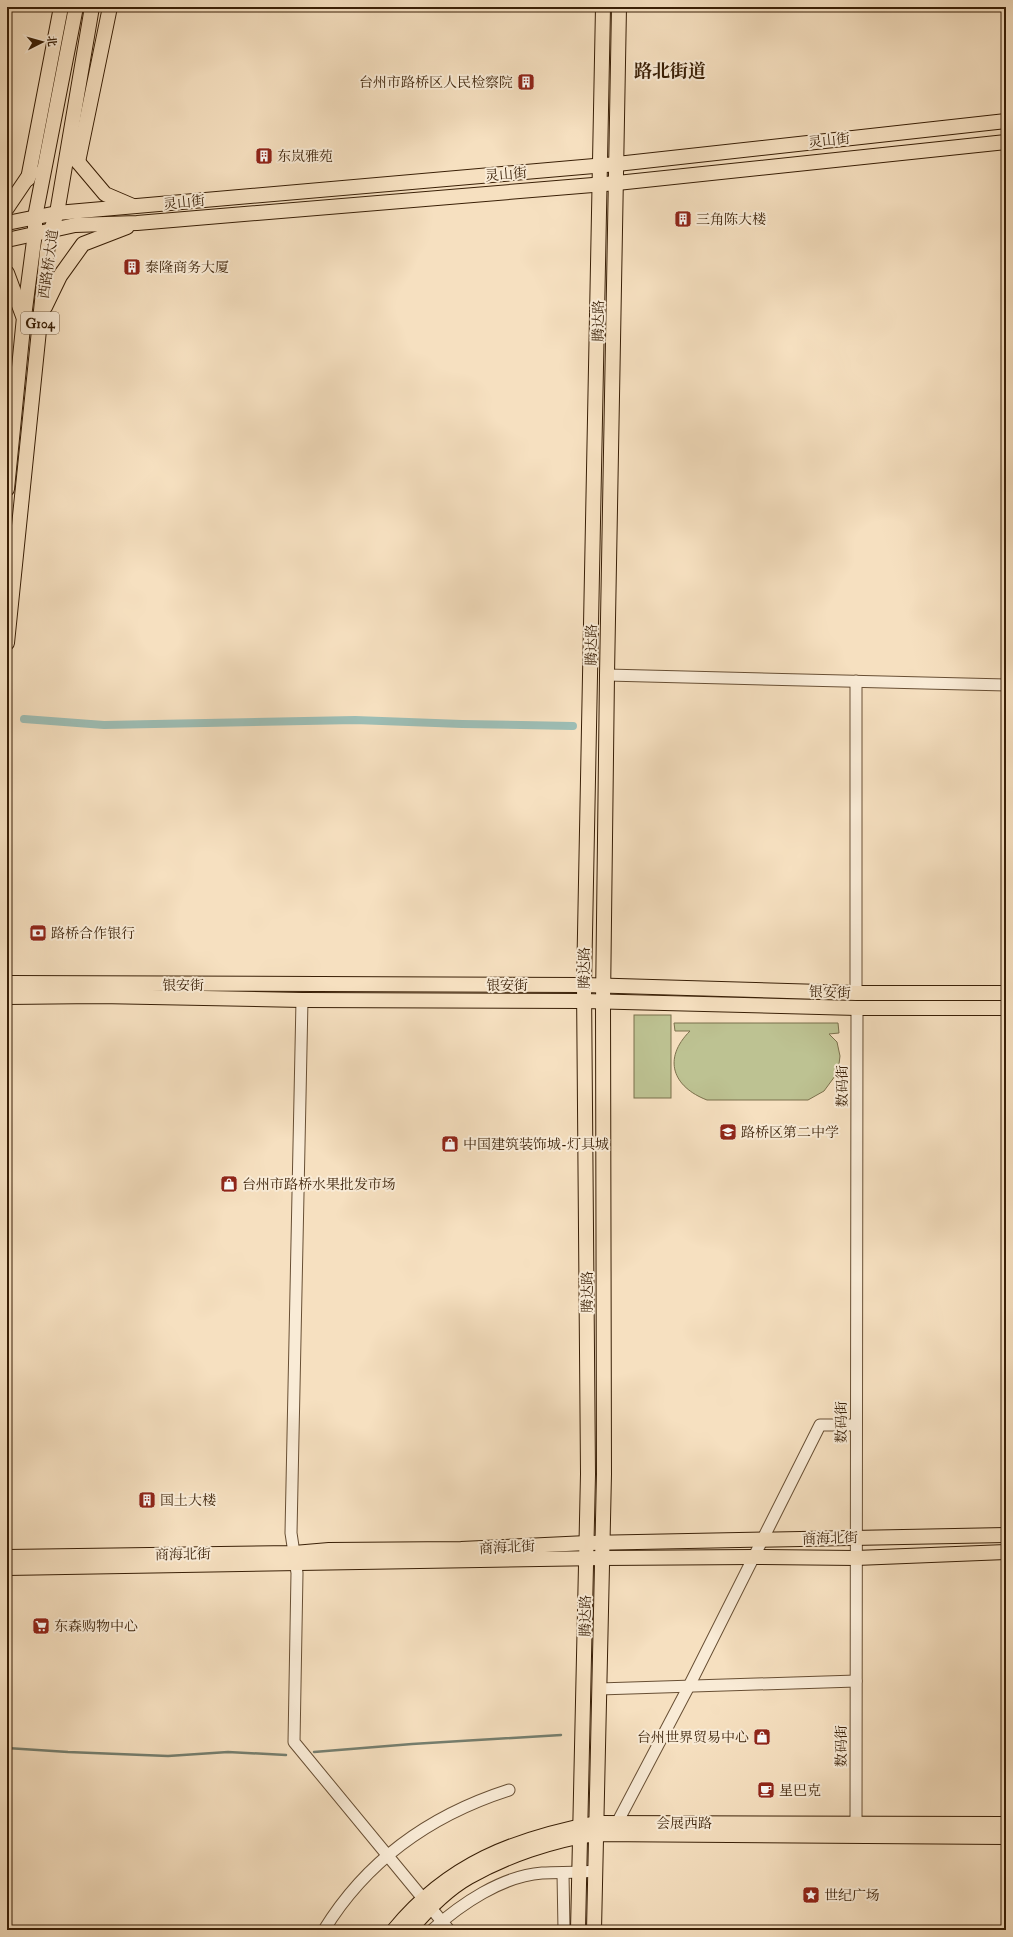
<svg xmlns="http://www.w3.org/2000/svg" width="1013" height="1937" font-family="'IM FELL Double Pica','Noto Serif SC',serif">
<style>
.green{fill:#bdc292;stroke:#7b704c}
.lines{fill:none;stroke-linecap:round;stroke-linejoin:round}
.stream{stroke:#757e6e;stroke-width:2.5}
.canal{stroke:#9dbdb4;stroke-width:8}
.minor-casing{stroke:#684f34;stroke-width:13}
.major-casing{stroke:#391f06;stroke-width:16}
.minor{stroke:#f9ebd6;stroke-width:11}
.major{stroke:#f6e0c0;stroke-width:14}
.labels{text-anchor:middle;stroke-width:4;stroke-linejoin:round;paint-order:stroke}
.shield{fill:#f9ebd6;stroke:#735c44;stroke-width:1}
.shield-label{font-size:13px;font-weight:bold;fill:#391f06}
.poi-label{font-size:14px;fill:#391f06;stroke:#f9ebd6;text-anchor:start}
.street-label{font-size:14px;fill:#391f06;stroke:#f9ebd6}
.district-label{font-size:18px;font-weight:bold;fill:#391f06;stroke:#f9ebd6}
</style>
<rect width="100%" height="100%" fill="#f6e0c0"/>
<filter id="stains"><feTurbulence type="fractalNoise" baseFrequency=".005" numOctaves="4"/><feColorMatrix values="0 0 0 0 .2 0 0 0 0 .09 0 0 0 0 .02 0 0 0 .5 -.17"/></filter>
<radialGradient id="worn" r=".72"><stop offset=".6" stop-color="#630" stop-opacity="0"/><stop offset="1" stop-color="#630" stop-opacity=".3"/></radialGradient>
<g class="green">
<rect x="634" y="1015" width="37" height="83"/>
<path d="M674,1023h164l1,10 -10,1 8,8 3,14 -2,16 -14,19 -16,9h-101c-34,-13 -45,-41 -17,-69h-15z"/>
</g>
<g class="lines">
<g class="stream">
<polyline points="7,1748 68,1752 168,1756 228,1752 286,1755"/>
<polyline points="314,1752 412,1744 561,1735"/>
</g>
<polyline class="canal" points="24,719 104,725 355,720 462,724 573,726"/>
<g class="minor-casing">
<g id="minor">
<polyline points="607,675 1006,685"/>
<polyline points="856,681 856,993"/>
<polyline points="302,1000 291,1533 297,1573 294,1742 449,1930"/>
<polyline points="599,1689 856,1681"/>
<polyline points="617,1823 689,1686 820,1425 856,1425"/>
<polyline points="856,1831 857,1008"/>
<polyline points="563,1874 564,1930"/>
<path d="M324,1930c43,-70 107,-115 185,-140"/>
<path d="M432,1930c29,-26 70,-54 110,-57 18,-1 35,0 53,-2"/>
</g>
</g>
<g class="major-casing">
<g id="major">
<polyline points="75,154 78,162 105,194 133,206"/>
<polyline points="78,162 110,7"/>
<polyline points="28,179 61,7"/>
<polyline points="7,208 32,171"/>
<polyline points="7,223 57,213 617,164 1006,121"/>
<polyline points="7,240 75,225 137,223 617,183 1006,142"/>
<polyline points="7,273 23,316"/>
<polyline points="45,307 60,276 83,244 127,227"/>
<polyline points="7,489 24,317 35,233 35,217 76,7"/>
<polyline points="7,643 47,252 51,230 57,213 92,7"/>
<polyline points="7,983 584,985 856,993 1006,993"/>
<polyline points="7,997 99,996 302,1000 584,1001 857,1008 1006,1008"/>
<polyline points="7,1557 294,1553 329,1550 461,1549 587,1543 1006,1535"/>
<polyline points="7,1568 602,1558 754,1557 856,1558 1006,1552"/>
<path d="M394,1930c54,-66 120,-91 202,-107l410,1"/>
<path d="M410,1930c16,-19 36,-40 59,-53 37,-21 83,-37 126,-43l411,3"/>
<polyline points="578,1930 588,1474 584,985 603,7"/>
<polyline points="594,1930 604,1474 603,1002 607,675 619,7"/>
</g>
</g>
<use href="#minor" class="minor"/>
<use href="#major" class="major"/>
</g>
<defs>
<g id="building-square" transform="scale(0.9)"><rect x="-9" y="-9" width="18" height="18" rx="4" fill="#8f2418" stroke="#f9ebd6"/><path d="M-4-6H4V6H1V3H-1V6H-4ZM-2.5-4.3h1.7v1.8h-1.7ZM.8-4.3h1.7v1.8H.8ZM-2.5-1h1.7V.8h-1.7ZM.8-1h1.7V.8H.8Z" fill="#fff"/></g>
<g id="bank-square" transform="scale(0.9)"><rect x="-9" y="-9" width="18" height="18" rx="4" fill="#8f2418" stroke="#f9ebd6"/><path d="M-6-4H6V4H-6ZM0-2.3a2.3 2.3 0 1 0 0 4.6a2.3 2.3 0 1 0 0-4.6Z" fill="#fff"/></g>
<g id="school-square" transform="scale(0.9)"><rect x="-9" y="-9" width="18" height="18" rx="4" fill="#8f2418" stroke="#f9ebd6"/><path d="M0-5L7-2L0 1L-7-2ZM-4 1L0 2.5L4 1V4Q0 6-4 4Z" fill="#fff"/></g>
<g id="shop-square" transform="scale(0.9)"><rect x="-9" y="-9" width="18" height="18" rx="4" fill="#8f2418" stroke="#f9ebd6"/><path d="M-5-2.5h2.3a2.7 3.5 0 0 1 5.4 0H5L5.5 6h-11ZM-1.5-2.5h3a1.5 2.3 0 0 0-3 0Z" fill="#fff"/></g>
<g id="supermarket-square" transform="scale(0.9)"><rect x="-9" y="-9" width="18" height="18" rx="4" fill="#8f2418" stroke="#f9ebd6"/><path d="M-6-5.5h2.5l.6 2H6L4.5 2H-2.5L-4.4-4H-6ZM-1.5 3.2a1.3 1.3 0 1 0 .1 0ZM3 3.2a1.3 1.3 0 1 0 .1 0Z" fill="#fff"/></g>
<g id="cafe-square" transform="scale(0.9)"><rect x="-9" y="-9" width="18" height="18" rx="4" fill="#8f2418" stroke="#f9ebd6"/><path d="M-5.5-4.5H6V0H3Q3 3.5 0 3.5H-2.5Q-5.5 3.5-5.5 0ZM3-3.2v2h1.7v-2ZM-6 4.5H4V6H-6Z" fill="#fff"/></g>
<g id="sight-square" transform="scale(0.9)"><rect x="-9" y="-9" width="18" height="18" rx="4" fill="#8f2418" stroke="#f9ebd6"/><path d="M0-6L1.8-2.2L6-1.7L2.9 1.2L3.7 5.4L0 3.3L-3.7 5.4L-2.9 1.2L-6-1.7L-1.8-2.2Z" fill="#fff"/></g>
</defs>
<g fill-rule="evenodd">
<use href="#building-square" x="526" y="82"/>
<use href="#building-square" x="264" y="156"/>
<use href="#building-square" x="683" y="219"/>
<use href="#building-square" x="132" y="267"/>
<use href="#bank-square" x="38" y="933"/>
<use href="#school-square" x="728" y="1132"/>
<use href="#shop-square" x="450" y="1144"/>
<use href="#shop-square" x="229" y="1184"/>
<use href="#building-square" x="147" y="1500"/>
<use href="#supermarket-square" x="41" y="1626"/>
<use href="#shop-square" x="762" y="1737"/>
<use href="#cafe-square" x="766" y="1790"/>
<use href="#sight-square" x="811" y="1895"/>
</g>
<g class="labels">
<rect class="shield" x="21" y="312" width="38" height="22" rx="3"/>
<g class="shield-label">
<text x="40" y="328">G104</text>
</g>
<g class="poi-label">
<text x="513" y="87" text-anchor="end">台州市路桥区人民检察院</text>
<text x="277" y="161">东岚雅苑</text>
<text x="696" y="224">三角陈大楼</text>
<text x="145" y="272">泰隆商务大厦</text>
<text x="51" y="938">路桥合作银行</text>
<text x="741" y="1137">路桥区第二中学</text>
<text x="463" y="1149">中国建筑装饰城-灯具城</text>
<text x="242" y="1189">台州市路桥水果批发市场</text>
<text x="160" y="1505">国土大楼</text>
<text x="54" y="1631">东森购物中心</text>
<text x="749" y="1742" text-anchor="end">台州世界贸易中心</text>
<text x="779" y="1795">星巴克</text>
<text x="824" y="1900">世纪广场</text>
</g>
<g class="street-label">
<text transform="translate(829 140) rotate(-6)" y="5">灵山街</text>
<text transform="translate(506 174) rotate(-5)" y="5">灵山街</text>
<text transform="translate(184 202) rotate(-6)" y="5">灵山街</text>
<text transform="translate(48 264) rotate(-82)" y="5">西路桥大道</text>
<text transform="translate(598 321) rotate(-89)" y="5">腾达路</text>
<text transform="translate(591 645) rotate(-89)" y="5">腾达路</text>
<text transform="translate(584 968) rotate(-90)" y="5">腾达路</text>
<text x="183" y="990">银安街</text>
<text x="507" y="990">银安街</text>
<text transform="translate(830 992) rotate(2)" y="5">银安街</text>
<text transform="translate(842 1086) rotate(-90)" y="5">数码街</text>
<text transform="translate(587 1292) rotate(-90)" y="5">腾达路</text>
<text transform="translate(841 1422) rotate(-90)" y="5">数码街</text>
<text transform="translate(830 1538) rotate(-2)" y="5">商海北街</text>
<text transform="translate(507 1547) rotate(-3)" y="5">商海北街</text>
<text transform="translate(183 1554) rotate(-1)" y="5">商海北街</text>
<text transform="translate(585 1616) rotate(-89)" y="5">腾达路</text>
<text transform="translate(841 1746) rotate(-90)" y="5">数码街</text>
<text x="684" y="1828">会展西路</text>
</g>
<g class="district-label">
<text x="670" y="77">路北街道</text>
</g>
</g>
<rect width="1013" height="1937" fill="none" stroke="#f6e0c0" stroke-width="24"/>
<rect x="8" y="8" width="997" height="1921" fill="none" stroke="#391f06" stroke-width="2"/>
<rect x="12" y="12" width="989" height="1913" fill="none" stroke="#391f06"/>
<g transform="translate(42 42) rotate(84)" stroke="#f9ebd6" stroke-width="3" paint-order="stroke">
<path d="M0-3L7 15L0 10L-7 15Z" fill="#391f06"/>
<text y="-6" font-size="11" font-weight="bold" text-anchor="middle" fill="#391f06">北</text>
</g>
<rect width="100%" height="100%" filter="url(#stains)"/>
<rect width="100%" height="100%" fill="url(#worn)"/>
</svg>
